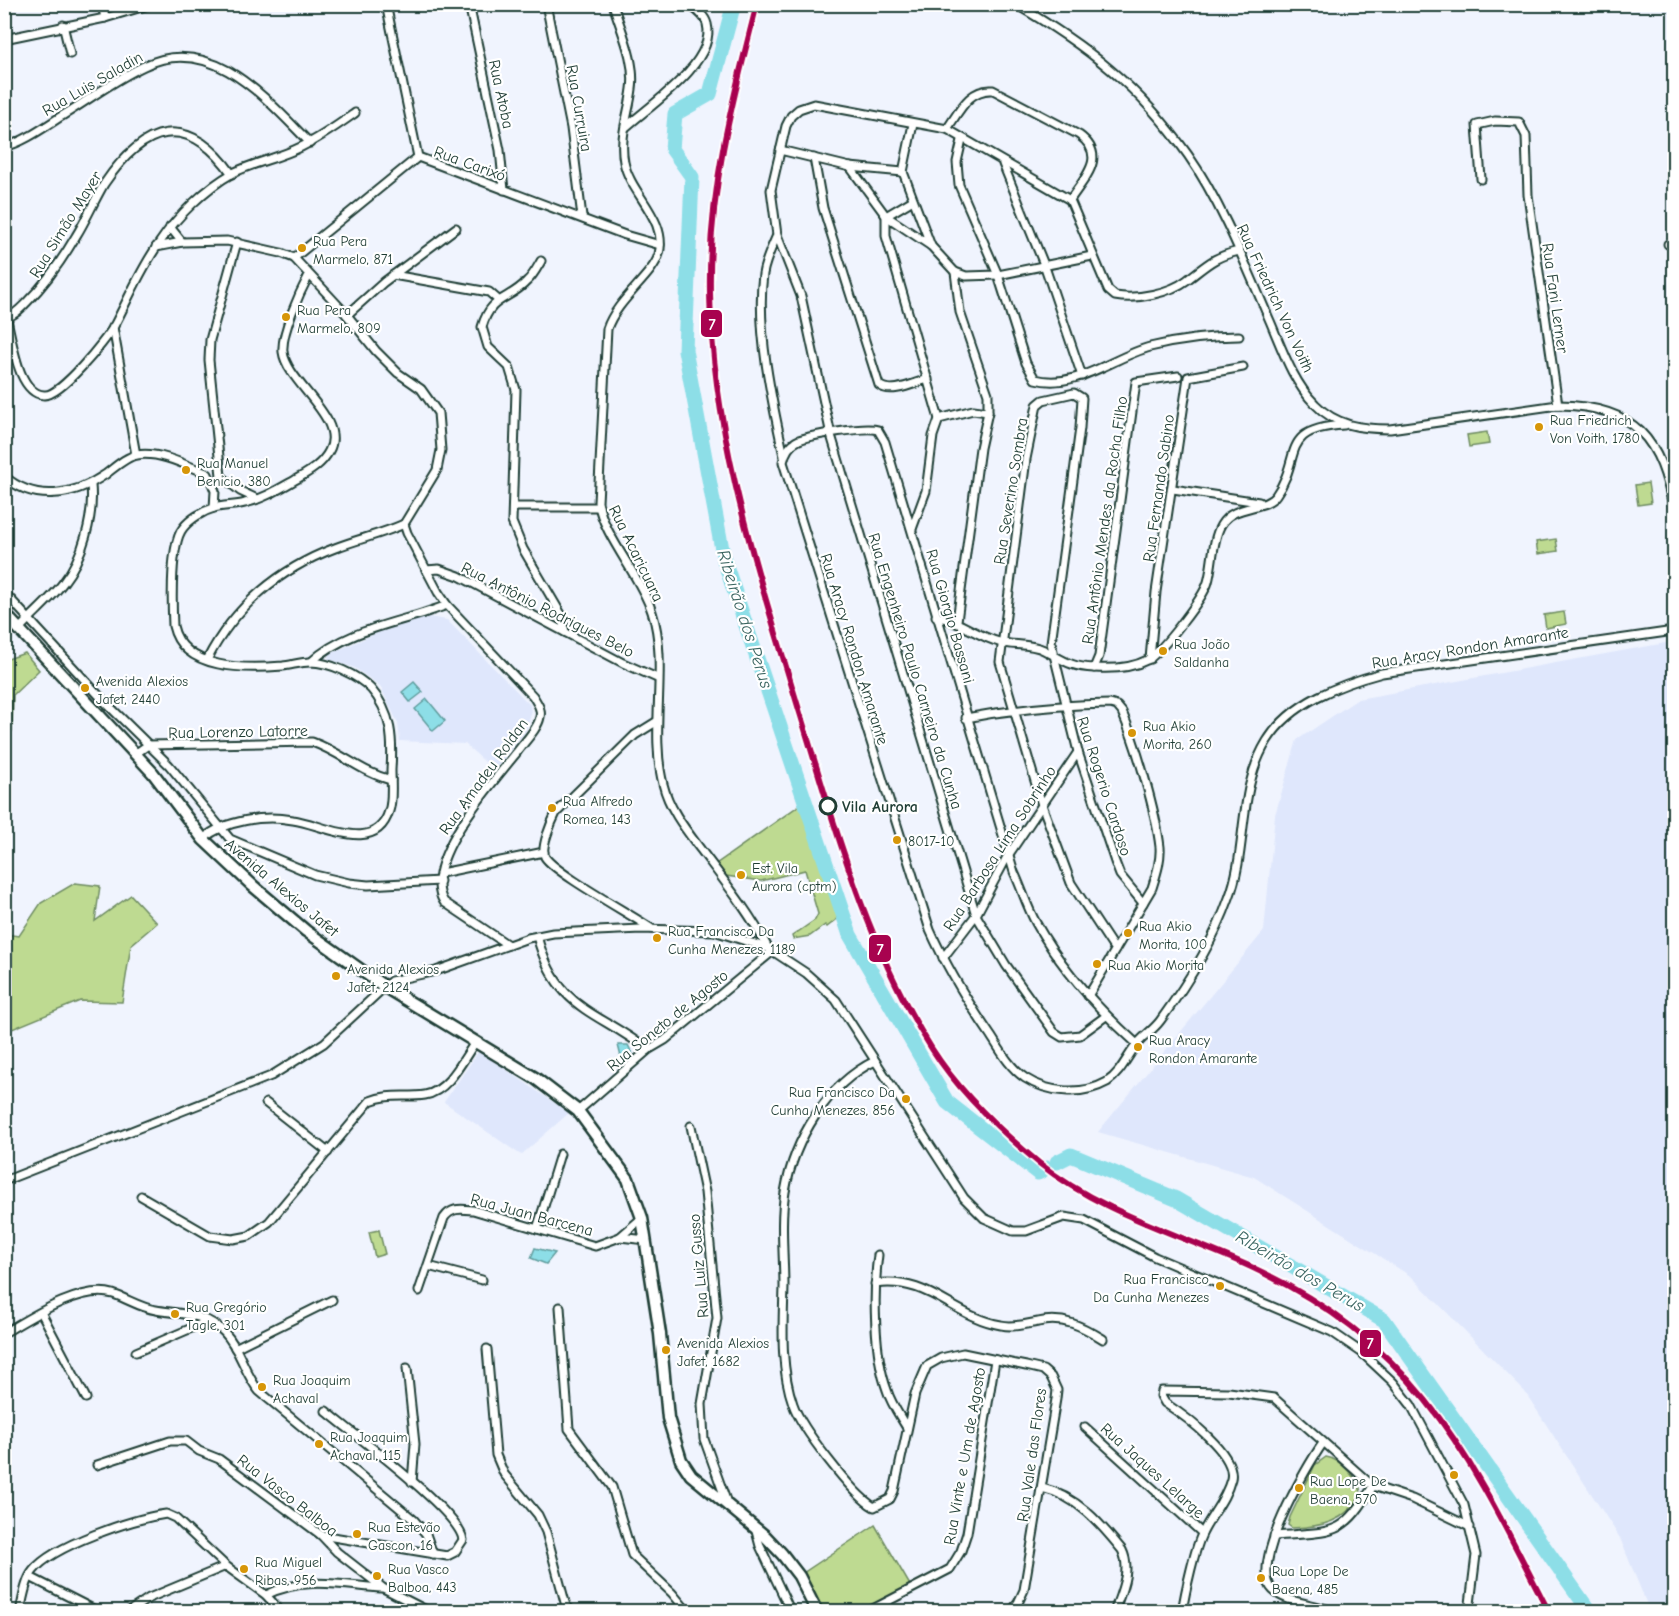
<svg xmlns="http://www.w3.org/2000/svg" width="1679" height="1616" font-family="'Comic Neue',sans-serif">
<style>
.built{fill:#dfe7fc}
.green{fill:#beda91;stroke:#6e8c62;stroke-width:1.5}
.water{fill:#8ddee7;stroke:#619e9f;stroke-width:1.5}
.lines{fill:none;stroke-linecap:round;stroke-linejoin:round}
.river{stroke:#8ddee7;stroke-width:15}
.minor-casing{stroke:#1f3d34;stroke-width:11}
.secondary-casing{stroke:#1f3d34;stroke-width:15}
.minor{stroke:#fff;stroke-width:7}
.secondary{stroke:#fff;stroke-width:10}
.rail-1-casing{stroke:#fff;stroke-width:10}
.rail-1{stroke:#a8034f;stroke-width:6}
.bus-dot{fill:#d79608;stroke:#fff;stroke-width:2}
.stop-dot{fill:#fff;stroke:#1f3d34;stroke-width:3}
.labels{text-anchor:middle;stroke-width:4.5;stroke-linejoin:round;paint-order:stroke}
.bus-label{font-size:14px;fill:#1f3d34;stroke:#fff;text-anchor:start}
.street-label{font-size:16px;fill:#1f3d34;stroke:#fff}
.stop-label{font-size:16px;font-weight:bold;fill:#1f3d34;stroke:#fff;text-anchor:start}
.water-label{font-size:18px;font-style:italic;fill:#3a6561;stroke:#fff}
.line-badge{stroke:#fff;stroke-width:2}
.badge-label{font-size:16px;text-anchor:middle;font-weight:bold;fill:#fff}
</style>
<rect width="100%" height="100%" fill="#f0f4fe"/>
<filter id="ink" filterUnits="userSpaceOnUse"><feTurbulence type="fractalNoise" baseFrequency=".0167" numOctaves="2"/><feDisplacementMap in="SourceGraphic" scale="12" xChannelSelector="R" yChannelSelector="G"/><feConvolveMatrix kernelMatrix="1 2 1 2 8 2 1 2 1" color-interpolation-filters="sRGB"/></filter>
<g filter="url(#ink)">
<g class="built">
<polygon points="429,617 447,620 530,705 531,714 526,730 494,770 465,744 400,741 398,723 380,686 355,668 328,659 330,654 388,628"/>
<polygon points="1671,642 1674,664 1674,1611 1650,1612 1620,1538 1525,1392 1412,1277 1254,1177 1098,1132 1264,931 1275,815 1297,740 1358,699"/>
<polygon points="479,1051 569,1113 521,1155 444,1102"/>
</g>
<g class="green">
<polygon points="1487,432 1489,444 1469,447 1467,435"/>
<polygon points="1648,483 1651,503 1638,505 1635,485"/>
<polygon points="1556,539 1558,551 1538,554 1536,542"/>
<polygon points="1564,612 1566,624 1546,628 1544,615"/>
<polygon points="25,653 39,670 13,695 12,731 5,738 5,660"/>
<polygon points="804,802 838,915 836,920 827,927 825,925 810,936 793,939 792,936 815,920 818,914 805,870 761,881 726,876 716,864"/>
<polygon points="75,883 100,886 95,921 131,895 157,923 131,945 122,1002 80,1001 5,1032 5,934 19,936 41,903"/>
<polygon points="379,1230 385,1254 375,1257 369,1232"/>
<path d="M1326,1457c13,1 36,25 35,38 -16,27 -39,32 -69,33l-4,-3 2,-8 25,-52z"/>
<polygon points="875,1525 911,1587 860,1611 823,1611 803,1573"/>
</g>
<g class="water">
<polygon points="414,682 423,692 410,702 402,692"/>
<polygon points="427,699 445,721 433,731 415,709"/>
<polygon points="618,1045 628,1045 634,1057 623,1065"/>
<polygon points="535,1248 555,1253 546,1264 531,1258"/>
</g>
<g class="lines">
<g class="river">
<polyline points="731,4 733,7 710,94 675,114 672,149 692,177 685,350 724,560 850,935 947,1102 1038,1173 1047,1168"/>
<polyline points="1057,1162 1071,1155 1176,1199 1384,1320 1590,1612"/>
</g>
<g class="minor-casing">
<g id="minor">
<polyline points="102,4 105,18"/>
<polyline points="386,4 418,157 625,235 660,245"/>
<polyline points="469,4 500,150 504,190"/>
<polyline points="546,4 571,128 582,217"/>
<path d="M613,4c8,27 23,57 19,85 -3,24 -13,48 -8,73 6,32 44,57 35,92 -6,22 -42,45 -52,75l-9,173c6,35 42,73 54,110 17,51 -3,117 11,172 6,25 23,46 38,66 24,32 49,63 67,98"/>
<path d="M1015,4c71,41 125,83 173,151 33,47 59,113 82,166 12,28 23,61 45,83 21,22 47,25 75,25l168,-24c78,1 103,34 116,107"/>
<polyline points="63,25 70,54"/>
<polyline points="4,39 105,18 152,4"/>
<polyline points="913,124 903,172 931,246"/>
<path d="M625,128c24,-22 92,-66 82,-104 -2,-9 -12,-15 -19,-20"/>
<path d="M947,129c12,-17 22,-41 46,-39l86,45c29,21 6,42 -9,65"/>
<path d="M962,140l-5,22 2,23 39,90 28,88 9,16c41,11 78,-22 115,-32 29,-7 59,-11 89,-11"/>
<path d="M4,147c21,-5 43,-22 61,-33 26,-16 51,-35 79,-48 68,-33 122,33 166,77"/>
<polyline points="780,150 850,167 903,172"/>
<path d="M814,158l9,50 56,177c12,10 35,-2 49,-6"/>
<polyline points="1003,164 1045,267 1082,376"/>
<polyline points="850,167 886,216 931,246 955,272 966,276 998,275 1092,256"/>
<polyline points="1481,179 1477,125 1495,121 1519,122 1526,136 1528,195 1558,405"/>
<polyline points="913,200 886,216 886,236 939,419"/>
<polyline points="170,227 182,242"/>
<path d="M456,228l-72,54 -37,33 29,36 22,22 23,16 17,24 3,37 -4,20 -33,54 3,9 31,59 9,13 86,91c4,7 9,13 7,21 -2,12 -16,25 -23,35 -23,29 -98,112 -73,150l64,43"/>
<path d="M777,235c-5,12 -12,26 -14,39 -7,55 9,128 21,182"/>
<polyline points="237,242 210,340 209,360 221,476 240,491 257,499"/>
<polyline points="1668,244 1674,244"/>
<polyline points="156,247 182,242 227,241 281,253 294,258 347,315"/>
<polyline points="294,258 418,157"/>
<path d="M541,261c-4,7 -8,15 -14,20 -18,20 -36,14 -45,46l6,20 21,20 7,23 -4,132 11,27 38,65 4,18"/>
<polyline points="955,272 960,312 988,394 988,412"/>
<polyline points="393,275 489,292 497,299"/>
<path d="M4,309c8,22 11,84 40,86 16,2 62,-55 70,-69 15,-28 27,-58 46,-84 17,-26 46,-54 73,-69 22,-11 46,-15 68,-26 19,-9 37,-22 54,-34"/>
<path d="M6,317c7,0 15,-9 21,-15 19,-19 35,-42 49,-66 10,-16 18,-35 28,-52 40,-59 83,-73 128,-10"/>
<polyline points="113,327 136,455"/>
<path d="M4,476c31,27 70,20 102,-2 8,-6 21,-18 31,-19 23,-4 51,11 71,19l7,17 -1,17"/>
<polyline points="1173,489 1259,502"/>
<polyline points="513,507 599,507"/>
<polyline points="912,529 926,491 933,436 939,419 973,410 988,412 980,448 957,621"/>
<polyline points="426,570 439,569 459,576 623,663 657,678"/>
<polyline points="4,592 104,701 169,765 230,839 315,875 349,883 368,885 440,881"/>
<path d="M936,616c24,5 41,20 63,26 14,4 31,1 45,8 19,10 26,17 50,18 16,1 38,0 53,-8 14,-7 57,-63 61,-78 5,-17 4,-42 13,-57 13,-22 44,-14 55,-30 27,-38 2,-66 68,-70"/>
<path d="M20,628c14,-15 31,-29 43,-45 20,-25 31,-67 28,-98"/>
<polyline points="1150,659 1156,592 1188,377 1243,367"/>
<path d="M207,660c27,-53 72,-91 128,-112 23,-9 47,-14 69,-24"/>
<path d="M311,662c37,-34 91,-39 136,-57"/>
<polyline points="1094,668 1099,656 1136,382 1178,376"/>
<path d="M966,718c48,-9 95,-13 144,-14l7,2 5,6c14,32 34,100 38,135 1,14 -4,28 -8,41l-64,108"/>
<path d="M135,754l13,-9 164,-3c29,10 50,31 79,38"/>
<path d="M203,839c22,-19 61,-24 90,-19 30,4 83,36 96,-9 4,-11 2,-28 2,-41 2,-30 1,-57 -20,-81 -13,-14 -42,-27 -61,-27 -9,0 -18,3 -27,4 -36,3 -100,5 -110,-40 -1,-21 -3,-82 10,-98 7,-9 20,-17 31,-20 10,-3 21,-2 31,-5 18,-4 34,-14 50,-23 12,-7 27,-15 34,-29 18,-32 -42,-68 -46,-99 -2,-19 17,-60 26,-77"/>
<polyline points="441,873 544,852"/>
<path d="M652,929c-20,-14 -97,-56 -107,-72 -5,-9 7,-36 11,-44l79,-78 21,-13"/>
<path d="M537,936c20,75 58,73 111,114"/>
<polyline points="1115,950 1071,883 1042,805 1000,662 1026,459 1037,405 1043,400 1074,393 1082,398 1080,428 1051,643 1078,752 1115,862 1120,875 1143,903"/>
<polyline points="943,958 976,915 1007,857 1078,752"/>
<path d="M1106,1016l-26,19 -18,2 -8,-5 -48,-67 -30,-50 -145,-480 -30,-139 -24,-61 -6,-45 15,-64 5,-10 8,-7 15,-5 133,25 123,71 38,90 7,6c22,4 55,-3 72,-16 20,-15 26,-23 52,-29"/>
<path d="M1137,1044c-39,-35 -75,-74 -101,-121 -9,-16 -14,-34 -22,-51l-129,-430 -7,-12c-12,-4 -66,5 -79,10 -9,4 -14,13 -16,22l147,468c17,38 37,71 61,106 9,14 19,32 34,42 23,15 57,18 82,4 14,-9 20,-26 31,-39 7,-8 16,-14 22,-22 27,-37 54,-80 69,-123 19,-49 8,-108 38,-157 24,-39 74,-57 115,-68l292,-42"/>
<path d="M875,1061c-48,23 -81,79 -90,131 -5,30 -1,64 -1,95 -1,39 -4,80 9,117 8,24 60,91 81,103l16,-8 4,-8 21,-97 12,-28 14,-8 22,-5 63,13 17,4 8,7 6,13 -1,9 -32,191 -6,13 -7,9"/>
<polyline points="266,1103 328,1152"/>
<polyline points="578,1111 648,1050 665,1040 773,951"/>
<polyline points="691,1126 705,1192 717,1318 702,1404 704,1439 727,1503"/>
<polyline points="4,1181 271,1076 324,1043 391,981 436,971 528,938 553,933 641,929 714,931 768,948 806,973 836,1000 964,1198 984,1218 1013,1231 1026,1231 1064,1217 1084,1220 1155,1257 1332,1332 1361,1352 1393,1382 1411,1405 1464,1505 1476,1555 1469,1612"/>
<path d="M141,1196l69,40 23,3 16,-3 20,-14 101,-121c18,-8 36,-3 55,-6 24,-4 38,-36 51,-54"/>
<polyline points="537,1229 560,1154"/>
<polyline points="620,1237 646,1240"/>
<path d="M878,1255c-5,38 -4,100 9,135 4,14 13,26 20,38"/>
<polyline points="428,1266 482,1280"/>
<path d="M875,1284c54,-8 78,33 126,41 13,3 24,-1 37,-3 25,-6 44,4 65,17"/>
<path d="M419,1291l25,-73c8,-11 17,-9 29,-8l122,36 25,-9 22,-19"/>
<polyline points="560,1307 569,1429 612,1487 632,1555 672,1593 688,1612"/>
<polyline points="42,1314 86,1398"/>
<path d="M4,1333c27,-16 78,-49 109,-39 15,5 28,14 43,16 24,4 49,3 68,22 16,16 20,41 35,59l155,129 12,14 7,20"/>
<polyline points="235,1348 332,1300"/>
<polyline points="487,1349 496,1455 504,1474 538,1515 546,1532 566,1606"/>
<polyline points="136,1352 208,1321"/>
<polyline points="407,1368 415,1444 412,1482"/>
<polyline points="1085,1427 1202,1533"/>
<path d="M1323,1443c-17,24 -75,123 -50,147 14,14 43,13 61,22"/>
<polyline points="97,1465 170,1441 186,1441 199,1451 219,1459 321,1535 337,1552 383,1588 430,1612"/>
<path d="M1042,1488c35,8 58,35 80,62 10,20 -1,42 -8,62"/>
<polyline points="756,1531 760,1546 791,1612"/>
<path d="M321,1535l126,21 8,-4 8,-12c-3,-28 -111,-107 -137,-129"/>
<path d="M1274,1536c58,-5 68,3 99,-50"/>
<polyline points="30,1577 99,1612"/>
<path d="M266,1595c37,-19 75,-10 115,-7"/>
<polyline points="566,1606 573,1612"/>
<path d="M20,1612c3,-13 5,-31 13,-41 20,-26 100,-52 133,-57l9,4 51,48 40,29 15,17"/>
<polyline points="128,1612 149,1598 226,1566"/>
<polyline points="867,1612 950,1569 961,1551 967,1533 995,1360"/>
<path d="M1182,1612c3,-19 13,-65 21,-80 9,-18 23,-33 28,-53 6,-25 -46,-63 -66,-76l-4,-7 1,-5 67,1 45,6 99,88 39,13 58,28"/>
</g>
</g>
<g class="secondary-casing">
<polyline id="secondary" points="4,613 153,773 203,839 253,886 306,931 385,987 535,1078 578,1111 628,1179 642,1218 660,1334 668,1418 681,1460 691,1475 765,1536 782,1554 799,1576 817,1612"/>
</g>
<use href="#minor" class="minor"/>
<use href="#secondary" class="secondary"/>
<g class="rail-1-casing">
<path id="rail-1" d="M757,4c-25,97 -49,189 -47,289 2,143 49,284 90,420 35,114 67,234 132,336 28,44 67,81 107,114 62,50 138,70 210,103 170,78 219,188 300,346"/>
</g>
<use href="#rail-1" class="rail-1"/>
</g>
</g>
<g class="bus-dot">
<circle cx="302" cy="248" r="5"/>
<circle cx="286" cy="317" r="5"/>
<circle cx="1539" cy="427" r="5"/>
<circle cx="186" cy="470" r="5"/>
<circle cx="1163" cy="651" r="5"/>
<circle cx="85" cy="688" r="5"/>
<circle cx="1132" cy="733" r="5"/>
<circle cx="552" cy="808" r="5"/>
<circle cx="897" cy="840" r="5"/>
<circle cx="741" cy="875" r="5"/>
<circle cx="1128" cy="933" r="5"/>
<circle cx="657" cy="938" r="5"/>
<circle cx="1097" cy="964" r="5"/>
<circle cx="336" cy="976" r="5"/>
<circle cx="1138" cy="1047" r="5"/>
<circle cx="906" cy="1099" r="5"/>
<circle cx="1220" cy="1286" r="5"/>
<circle cx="175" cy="1314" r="5"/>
<circle cx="666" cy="1350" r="5"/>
<circle cx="262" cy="1387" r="5"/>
<circle cx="319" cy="1444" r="5"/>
<circle cx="1454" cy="1475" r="5"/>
<circle cx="1299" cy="1488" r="5"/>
<circle cx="357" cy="1534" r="5"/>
<circle cx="244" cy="1569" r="5"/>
<circle cx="377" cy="1576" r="5"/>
<circle cx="1261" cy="1578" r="5"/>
</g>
<circle class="stop-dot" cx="828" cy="806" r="8"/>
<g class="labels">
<g class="bus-label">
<text x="313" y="246">Rua Pera<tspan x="313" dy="18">Marmelo, 871</tspan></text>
<text x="297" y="315">Rua Pera<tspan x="297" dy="18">Marmelo, 809</tspan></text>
<text x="1550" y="425">Rua Friedrich<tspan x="1550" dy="18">Von Voith, 1780</tspan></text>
<text x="197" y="468">Rua Manuel<tspan x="197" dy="18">Benicio, 380</tspan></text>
<text x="1174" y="649">Rua João<tspan x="1174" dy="18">Saldanha</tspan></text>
<text x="96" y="686">Avenida Alexios<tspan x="96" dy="18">Jafet, 2440</tspan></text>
<text x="1143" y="731">Rua Akio<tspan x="1143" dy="18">Morita, 260</tspan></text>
<text x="563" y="806">Rua Alfredo<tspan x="563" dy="18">Romea, 143</tspan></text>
<text x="908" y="846">8017-10</text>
<text x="752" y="873">Est. Vila<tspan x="752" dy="18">Aurora (cptm)</tspan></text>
<text x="1139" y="931">Rua Akio<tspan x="1139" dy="18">Morita, 100</tspan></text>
<text x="668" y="936">Rua Francisco Da<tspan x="668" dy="18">Cunha Menezes, 1189</tspan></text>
<text x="1108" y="970">Rua Akio Morita</text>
<text x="347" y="974">Avenida Alexios<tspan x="347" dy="18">Jafet, 2124</tspan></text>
<text x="1149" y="1045">Rua Aracy<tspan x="1149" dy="18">Rondon Amarante</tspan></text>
<text x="895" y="1097" text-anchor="end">Rua Francisco Da<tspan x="895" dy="18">Cunha Menezes, 856</tspan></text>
<text x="1209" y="1284" text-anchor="end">Rua Francisco<tspan x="1209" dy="18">Da Cunha Menezes</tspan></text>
<text x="186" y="1312">Rua Gregório<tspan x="186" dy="18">Tagle, 301</tspan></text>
<text x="677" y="1348">Avenida Alexios<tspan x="677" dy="18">Jafet, 1682</tspan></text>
<text x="273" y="1385">Rua Joaquim<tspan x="273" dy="18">Achaval</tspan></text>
<text x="330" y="1442">Rua Joaquim<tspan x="330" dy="18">Achaval, 115</tspan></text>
<text x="1310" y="1486">Rua Lope De<tspan x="1310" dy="18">Baena, 570</tspan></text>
<text x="368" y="1532">Rua Estevão<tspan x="368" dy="18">Gascon, 16</tspan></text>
<text x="255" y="1567">Rua Miguel<tspan x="255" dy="18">Ribas, 956</tspan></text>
<text x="388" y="1574">Rua Vasco<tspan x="388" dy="18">Balboa, 443</tspan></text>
<text x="1272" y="1576">Rua Lope De<tspan x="1272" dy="18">Baena, 485</tspan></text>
</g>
<g class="street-label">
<text transform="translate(92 83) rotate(-30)" y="6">Rua Luis Saladin</text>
<text transform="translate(502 94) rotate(78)" y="6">Rua Atoba</text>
<text transform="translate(580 108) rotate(80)" y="6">Rua Curruira</text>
<text transform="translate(470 163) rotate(20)" y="6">Rua Carixó</text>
<text transform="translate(65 224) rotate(-58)" y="6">Rua Simão Mayer</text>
<text transform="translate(1276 298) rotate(65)" y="6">Rua Friedrich Von Voith</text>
<text transform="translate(1556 298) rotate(82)" y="6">Rua Fani Lerner</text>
<text transform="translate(1158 488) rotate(-82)" y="6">Rua Fernando Sabino</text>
<text transform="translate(1010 491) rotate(-81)" y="6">Rua Severino Sombra</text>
<text transform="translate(1104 520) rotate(-82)" y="6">Rua Antônio Mendes da Rocha Filho</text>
<text transform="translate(637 553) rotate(64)" y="6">Rua Acaricuara</text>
<text transform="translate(548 609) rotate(27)" y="6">Rua Antônio Rodrigues Belo</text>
<text transform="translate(951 616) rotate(74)" y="6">Rua Giorgio Bassani</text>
<text transform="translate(1470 647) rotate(-9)" y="6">Rua Aracy Rondon Amarante</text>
<text transform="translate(855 649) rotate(73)" y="6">Rua Aracy Rondon Amarante</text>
<text transform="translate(916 671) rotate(73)" y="6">Rua Engenheiro Paulo Carneiro da Cunha</text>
<text transform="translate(238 731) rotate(-1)" y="6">Rua Lorenzo Latorre</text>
<text transform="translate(483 776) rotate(-54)" y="6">Rua Amadeu Roldan</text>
<text transform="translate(1105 786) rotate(72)" y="6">Rua Rogerio Cardoso</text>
<text transform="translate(999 848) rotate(-57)" y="6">Rua Barbosa Lima Sobrinho</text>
<text transform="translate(282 887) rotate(40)" y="6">Avenida Alexios Jafet</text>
<text transform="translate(667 1020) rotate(-39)" y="6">Rua Soneto de Agosto</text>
<text transform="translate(532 1214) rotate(15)" y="6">Rua Juan Barcena</text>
<text transform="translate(698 1266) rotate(-95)" y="6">Rua Luiz Gusso</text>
<text transform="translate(1031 1455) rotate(-82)" y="6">Rua Vale das Flores</text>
<text transform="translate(964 1456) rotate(-80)" y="6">Rua Vinte e Um de Agosto</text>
<text transform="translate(1153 1470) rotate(42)" y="6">Rua Jaques Lelarge</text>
<text transform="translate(288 1495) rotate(38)" y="6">Rua Vasco Balboa</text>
</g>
<g class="stop-label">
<text x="842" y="812">Vila Aurora</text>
</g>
<g class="water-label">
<text transform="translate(745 619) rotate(72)" y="6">Ribeirão dos Perus</text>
<text transform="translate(1300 1271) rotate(30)" y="6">Ribeirão dos Perus</text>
</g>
</g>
<g class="line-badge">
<rect x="700" y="309" width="23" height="29" rx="6" fill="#a8034f"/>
<rect x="868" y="934" width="24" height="29" rx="6" fill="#a8034f"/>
<rect x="1359" y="1329" width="23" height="29" rx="6" fill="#a8034f"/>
</g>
<g class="badge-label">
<text x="712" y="330">7</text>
<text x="880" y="955">7</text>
<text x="1370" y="1349">7</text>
</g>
<rect width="1679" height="1616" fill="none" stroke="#fff" stroke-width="24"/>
<rect x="12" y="12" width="1655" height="1592" fill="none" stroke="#1f3d34" stroke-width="2" filter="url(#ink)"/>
</svg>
